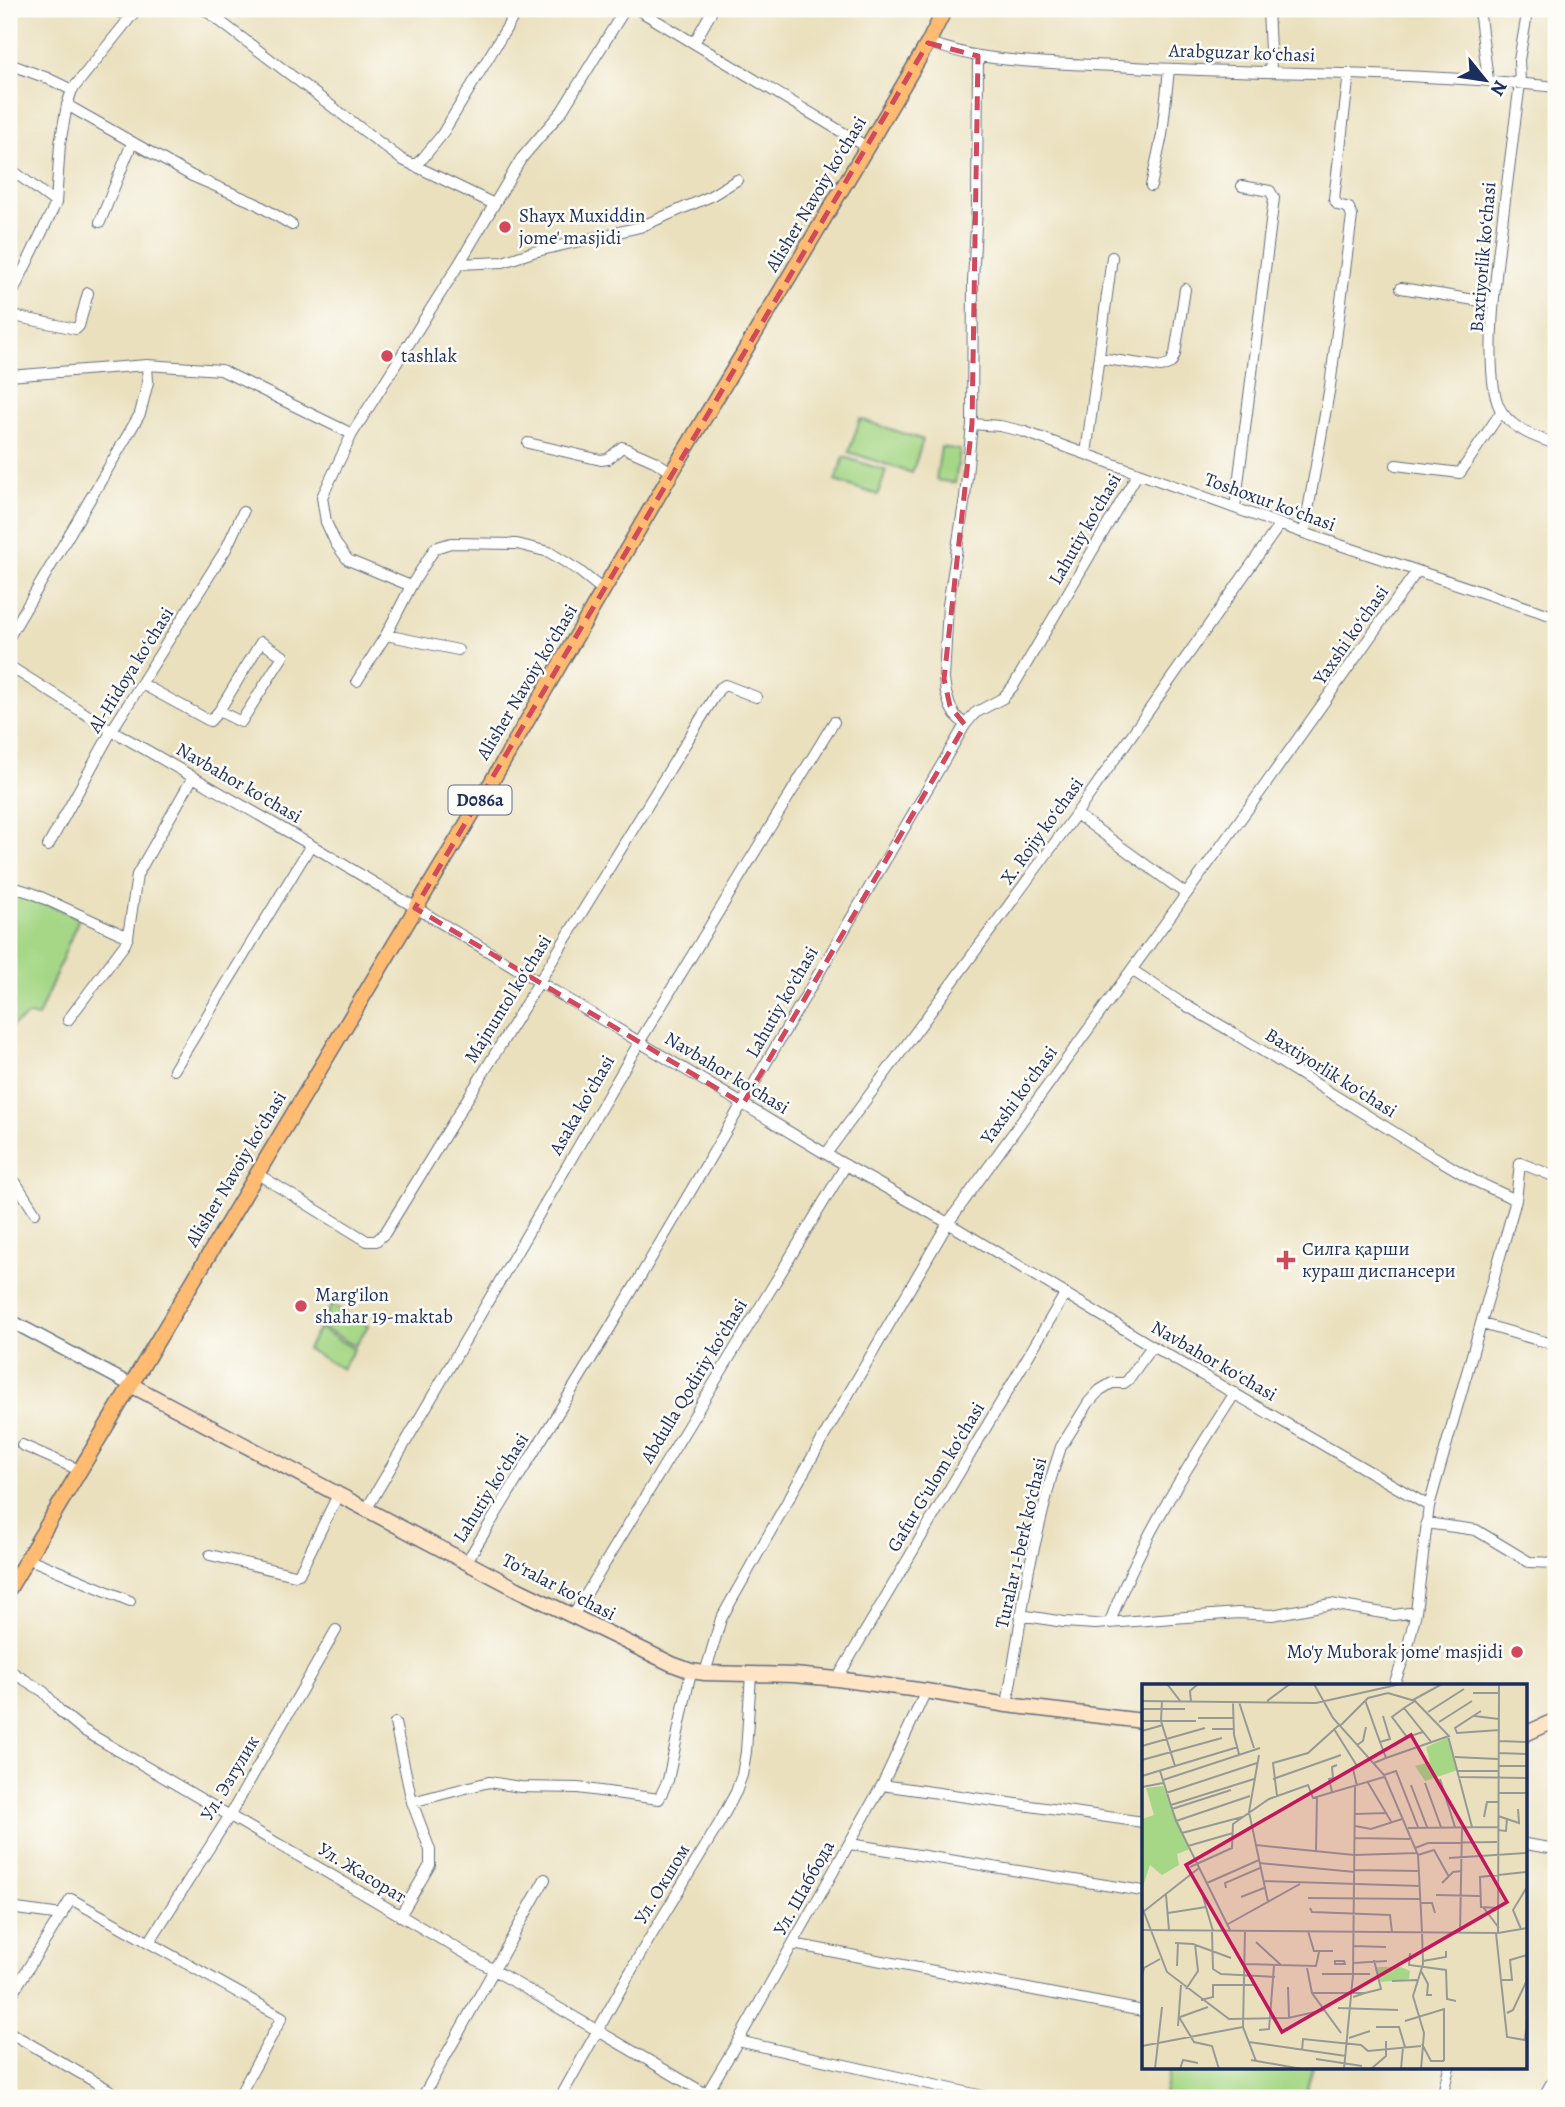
<svg xmlns="http://www.w3.org/2000/svg" width="1565" height="2107" viewBox="0 0 1565 2107" font-family="Alegreya,serif">
	<rect width="100%" height="100%" fill="#fdfcf7"/>
	<filter id="ink" filterUnits="userSpaceOnUse"><feTurbulence type="fractalNoise" baseFrequency=".0143" numOctaves="2"/><feDisplacementMap in="SourceGraphic" scale="14" xChannelSelector="R" yChannelSelector="G"/><feConvolveMatrix kernelMatrix="1 2 1 2 8 2 1 2 1" color-interpolation-filters="sRGB"/></filter>
	<filter id="wash" filterUnits="userSpaceOnUse"><feTurbulence type="fractalNoise" baseFrequency=".00686" numOctaves="4" result="noise"/><feDisplacementMap in="SourceGraphic" scale="28" xChannelSelector="R" yChannelSelector="G"/><feGaussianBlur stdDeviation="1.57" result="paint"/><feColorMatrix in="noise" values="0 0 0 0 0 0 0 0 0 0 0 0 0 0 0 0 0 1.4 0 .05"/><feComposite in="paint" operator="in"/></filter>
	<g filter="url(#wash)">
		<rect width="100%" height="100%" fill="#eae0bd"/>
		<path fill="#a6d786" stroke="#608372" stroke-width="2" d="M860,419L923,440L912,473L849,452Z
			M941,447L960,450L955,483L936,480Z
			M844,457L886,471L878,495L835,481Z
			M9,890L54,907L79,918L38,1017L29,1015L12,1026L9,1031Z
			M332,1305L368,1326L355,1346L320,1326Z
			M319,1328L354,1349L342,1369L307,1349Z
			M1170,2067H1313L1304,2098H1163Z"/>
	</g>
	<g filter="url(#ink)">
		<g fill="none" stroke-linecap="round" stroke-linejoin="round">
			<defs>
				<path id="minor" d="M109,9L132,16
					M204,9L401,159L494,204
					M637,9L867,147
					M1268,9L1271,72
					M1479,9L1488,80
					M1526,20L1519,60L1520,83C1515,122 1510,161 1505,200C1500,242 1479,380 1502,412C1514,430 1537,438 1556,444
					M694,43L713,9
					M928,43C945,47 962,54 979,56C1030,64 1082,64 1133,67C1274,75 1416,71 1556,87
					M9,64L47,78L72,90
					M67,105L192,176L255,203L292,225
					M414,166L423,158L441,136L518,9
					M9,168L56,203
					M1151,186L1162,135L1169,69
					M100,222L132,143
					M459,264L503,262L533,252L640,227L709,197L737,180
					M1401,288L1493,303
					M9,300L56,203L60,144L67,105L72,90L137,9
					M9,315L76,329L79,326L88,293
					M1099,358L1161,367L1171,363L1175,354L1185,289
					M9,376L147,365L221,370L352,434
					M972,424L1000,426L1022,431L1304,533L1556,617
					M528,443L601,460L608,459L622,447L654,461L672,472
					M1086,454L1112,257
					M1396,465L1460,473L1501,412
					M1235,508L1274,198L1270,191L1242,186
					M1304,533L1330,386L1352,216L1349,208L1338,205L1334,199L1349,73
					M411,586L348,560L336,544L326,522L322,497L352,434L459,264L521,159L562,111L625,9
					M386,635L458,650
					M9,637L140,414L148,382L147,365
					M9,666L108,728L311,845L826,1154L948,1223L1152,1346L1429,1506
					M357,681L386,635L411,586L435,548L451,543L517,544L549,552L578,570L604,591
					M142,684L210,721L219,711L261,642L283,656L241,722L219,711
					M965,725L955,715L950,706L946,693L944,679L948,605L965,497L972,424L973,281L977,207L978,56
					M1076,814L1186,894
					M48,846L112,730L226,549L243,512
					M9,886L32,893L128,937
					M1132,970L1180,1002L1227,1029L1418,1147L1475,1181L1516,1200
					M68,1020L125,944L128,937L137,875L193,777
					M174,1070L311,845
					M826,1154L1076,814L1280,524
					M256,1173L367,1241H376L385,1233L719,689L725,685L756,697
					M9,1177L16,1183L35,1213
					M1482,1324L1556,1345
					M22,1445L79,1470
					M366,1510L640,1041L834,722
					M1426,1523L1476,1530L1529,1562L1556,1563
					M210,1555L295,1575L299,1574L338,1495
					M27,1558L130,1601
					M467,1561L610,1328L965,725L975,713L1003,698L1014,685L1138,473
					M1020,1615L1064,1622L1095,1624L1238,1613L1272,1615L1331,1604L1394,1615L1416,1612
					M573,1616L846,1165
					M1110,1622C1140,1540 1188,1466 1235,1393
					M9,1670L44,1692L60,1711L83,1730L706,2094
					M705,1673L721,1619L827,1431L948,1223L1258,795L1417,571
					M837,1679L1065,1294
					M1394,1685L1408,1646L1416,1612L1429,1506L1516,1200L1520,1163L1556,1177
					M1007,1705L1029,1568L1051,1478L1061,1447L1089,1402L1100,1390L1112,1383H1124L1128,1380L1152,1346
					M395,1723L412,1802L430,1850V1865L400,1916
					M882,1785L1143,1822
					M412,1802L489,1782L520,1787L578,1788L659,1799L668,1780L691,1671
					M850,1844L1143,1891
					M1525,1844L1556,1849
					M9,1908L62,1915
					M150,1941L230,1815L336,1630
					M793,1944L1143,2011
					M9,1999L71,1899L282,2017L238,2098
					M9,2032L123,2098
					M738,2041L992,2098
					M422,2098L545,1879
					M560,2098L642,1951L720,1822L736,1792L742,1775L746,1752L751,1674
					M704,2098L738,2041L882,1785L926,1691
					M1442,2098L1449,2067
					M1543,2098L1550,2085L1556,2080"/>
				<path id="tertiary" d="M9,1320L131,1385"/>
				<path id="secondary" d="M131,1385L517,1589L672,1664L691,1671L705,1673L794,1675L837,1679L926,1691L1007,1705L1143,1721
					M1525,1734L1556,1720"/>
				<path id="primary" d="M9,1589L492,781L672,472L867,147L928,43L945,9"/>
			</defs>
			<use href="#minor" stroke="#636d7f" stroke-width="12"/>
			<use href="#tertiary" stroke="#636d7f" stroke-width="15"/>
			<use href="#secondary" stroke="#636d7f" stroke-width="17"/>
			<use href="#primary" stroke="#636d7f" stroke-width="17"/>
			<use href="#minor" stroke="#fff" stroke-width="10"/>
			<use href="#tertiary" stroke="#fff" stroke-width="12"/>
			<use href="#secondary" stroke="#ffe4c6" stroke-width="14"/>
			<use href="#primary" stroke="#ffbb71" stroke-width="14"/>
		</g>
	</g>
	<path fill="none" stroke="#d1495b" stroke-width="5" stroke-dasharray="14 9" stroke-linejoin="round" d="M928,43L978,56L972,424L944,679L950,706L965,725L743,1104L415,908Z"/>
	<g fill="#d1495b" stroke="#fdfcf7" stroke-width="2.5">
		<circle cx="505" cy="227" r="7"/>
		<circle cx="387" cy="356" r="7"/>
		<path d="M1282.5 1249.5h7v7h7v7h-7v7h-7v-7h-7v-7h7z"/>
		<circle cx="301" cy="1306" r="7"/>
		<circle cx="1517" cy="1652" r="7"/>
	</g>
	<g text-anchor="middle" dominant-baseline="central" stroke-width="5" stroke-linejoin="round" paint-order="stroke">
		<rect fill="#fdfcf7" stroke="#5f6c8c" stroke-width="2" x="448.5" y="785.5" width="63" height="29" rx="5"/>
		<g font-size="18" font-weight="bold" fill="#1b2f5e">
			<text x="480" y="800">D086a</text>
		</g>
		<g font-size="19" fill="#1b2f5e" stroke="#fdfcf7">
			<text transform="translate(1242 53) rotate(2)">Arabguzar koʻchasi</text>
			<text transform="translate(816 194) rotate(-59)">Alisher Navoiy koʻchasi</text>
			<text transform="translate(1483 257) rotate(-85)">Baxtiyorlik koʻchasi</text>
			<text transform="translate(1270 502) rotate(20)">Toshoxur koʻchasi</text>
			<text transform="translate(1085 529) rotate(-60)">Lahutiy koʻchasi</text>
			<text transform="translate(1351 635) rotate(-55)">Yaxshi koʻchasi</text>
			<text transform="translate(131 670) rotate(-58)">Al-Hidoya koʻchasi</text>
			<text transform="translate(527 682) rotate(-59)">Alisher Navoiy koʻchasi</text>
			<text transform="translate(239 783) rotate(30)">Navbahor koʻchasi</text>
			<text transform="translate(1042 831) rotate(-54)">X. Rojiy koʻchasi</text>
			<text transform="translate(508 999) rotate(-58)">Majnuntol koʻchasi</text>
			<text transform="translate(782 1002) rotate(-60)">Lahutiy koʻchasi</text>
			<text transform="translate(727 1073) rotate(31)">Navbahor koʻchasi</text>
			<text transform="translate(1331 1073) rotate(32)">Baxtiyorlik koʻchasi</text>
			<text transform="translate(1019 1095) rotate(-54)">Yaxshi koʻchasi</text>
			<text transform="translate(582 1105) rotate(-60)">Asaka koʻchasi</text>
			<text transform="translate(236 1169) rotate(-59)">Alisher Navoiy koʻchasi</text>
			<text transform="translate(1214 1361) rotate(30)">Navbahor koʻchasi</text>
			<text transform="translate(694 1381) rotate(-59)">Abdulla Qodiriy koʻchasi</text>
			<text transform="translate(936 1477) rotate(-59)">Gafur Gʻulom koʻchasi</text>
			<text transform="translate(491 1488) rotate(-58)">Lahutiy koʻchasi</text>
			<text transform="translate(1021 1543) rotate(-77)">Turalar 1-berk koʻchasi</text>
			<text transform="translate(559 1587) rotate(27)">Toʻralar koʻchasi</text>
			<text transform="translate(230 1778) rotate(-59)">Ул. Эзгулик</text>
			<text transform="translate(362 1873) rotate(31)">Ул. Жасорат</text>
			<text transform="translate(662 1884) rotate(-59)">Ул. Окшом</text>
			<text transform="translate(804 1888) rotate(-61)">Ул. Шаббода</text>
		</g>
		<g font-size="19" fill="#1b2f5e" stroke="#fdfcf7" text-anchor="start">
			<text x="519" y="216">Shayx Muxiddin<tspan x="519" dy="22">jome' masjidi</tspan></text>
			<text x="401" y="356">tashlak</text>
			<text x="1302" y="1249">Силга қарши<tspan x="1302" dy="22">кураш диспансери</tspan></text>
			<text x="315" y="1295">Marg'ilon<tspan x="315" dy="22">shahar 19-maktab</tspan></text>
			<text x="1503" y="1652" text-anchor="end">Mo'y Muborak jome' masjidi</text>
		</g>
	</g>
	<g transform="translate(1142 1684)">
		<rect width="385" height="385" fill="#eae0bd"/>
		<path d="M307,53L316,86L283,97L273,82L288,78L284,63ZM21,102L48,165L35,170L37,181L20,191L8,181L0,205V135L12,131L4,104ZM233,283H259L268,287L267,295L239,298Z" fill="#a6d786"/>
		<path fill="none" stroke="#979997" stroke-width="2" d="M25,0L39,18M172,0L191,34L242,91L276,171L280,248M331,9H357M223,16L238,58L248,55L241,32M271,16L300,0M0,17L174,19L259,0M20,17L19,37L33,82M125,17L148,0M273,17L262,24L290,59M49,18L48,7L56,0M91,18L92,51L97,70M97,18L112,64M262,24L250,33L265,53L281,48M0,25H43M339,27L313,44L315,49L357,46M286,28L322,5M332,32L357,35M56,34H92M0,37H54M297,38L330,17M198,42L226,14L246,9L273,17L307,52L244,74M70,45H92M192,45L215,82L211,85L215,102M0,47L21,41M306,52L330,143M357,57L385,58M215,61L221,57L224,43M0,62L63,44M357,69L385,70M117,71L107,128L126,218M313,73L356,75M0,76L80,54M232,79L244,74L238,58M356,82H385M18,87L34,137L88,246M315,87H357M242,91L254,87L276,143M0,92L96,63M316,93L385,94M131,95L199,71M298,95L313,143M21,96L118,64M225,97L250,139M283,99L299,143M269,101L285,143M0,103L21,99M190,108L187,95L191,94L190,83L195,81M24,109L115,79M356,109H385M135,112L131,79L166,69L197,41M29,121L112,95M30,125L89,106M213,130L245,129M356,132L377,139L376,125M342,133L345,118H356M34,137L108,112M213,142L229,145L260,135M266,144L356,143M356,146L364,147L365,134M40,149L100,133M213,154L268,155M114,161L212,171L275,169M46,162L91,149M273,164L286,159L355,158M174,167L175,112M276,171L292,166L307,193M307,174L385,169M117,179L213,188M48,183L90,164L91,140L127,115L166,101L171,114L242,93M213,186L277,187M121,197L278,202M65,199L117,176M300,199L311,188L320,187M84,204L83,199L118,184M24,211L27,246M294,211L338,212M61,213L71,247M99,213L122,204M166,214L279,215M279,219H290L293,229M0,223L25,288L87,335L146,334L182,326M341,223L357,244M168,224L170,228L248,231L250,248M357,224L339,223L338,193L385,188M1,228L57,184M26,229L64,223M86,240L158,200M379,245L371,226L385,203M0,246L356,249L385,244M103,246L101,343L114,377M166,247L172,267H191M70,248L71,285L79,290L133,293M318,249L320,143M354,249L365,353L383,356L385,335M356,249L357,0M114,258L140,282M33,259L51,260L89,274M211,262L244,263M268,269L267,281L304,286L305,315L314,317M193,277H202L203,280H193ZM281,277L304,273V267M211,279L245,277M102,280L174,282L177,268M35,282L36,259M165,284L170,309L199,349M279,287L286,300L285,311H290M180,290H228M0,292L2,284L18,275M359,296H370L368,276L385,271M250,297L275,296M146,303L147,334M44,305L56,287L53,260M170,309H223L211,313M223,309L239,305L232,276M59,316L71,313V301H113L118,312M196,324L256,326M365,329L371,326L385,296M37,333L52,358L70,362L77,385M38,333L66,323M263,337L302,325V377M36,342L39,301M234,343H257L263,363M117,346L127,345L132,282M207,354L228,347M107,358L204,372M280,360L289,377H302M0,362L101,343M160,367L161,355L219,361L226,367L279,362M174,375L220,382M109,376L160,385M13,385L20,323M38,385L41,376L56,379M202,385L211,291L213,102M229,385L244,372V357M259,385L261,363M279,385L282,349L271,312L281,280L280,248"/>
		<path fill="#c2185b" fill-opacity="0.15" stroke="#c2185b" stroke-width="3.5" d="M269,51L365,218L140,348L44,181Z"/>
		<rect width="385" height="385" fill="none" stroke="#1b2f5e" stroke-width="3.5"/>
	</g>
	<rect width="1565" height="2107" fill="none" stroke="#fdfcf7" stroke-width="35"/>
	<g transform="translate(1485 80) rotate(120)" stroke="#fdfcf7" stroke-width="5" paint-order="stroke">
	<path d="M0-5L12 26L0 18L-12 26Z" fill="#1b2f5e"/>
	<text y="-10" font-size="19" font-weight="bold" text-anchor="middle" fill="#1b2f5e">N</text>
	</g>
</svg>
